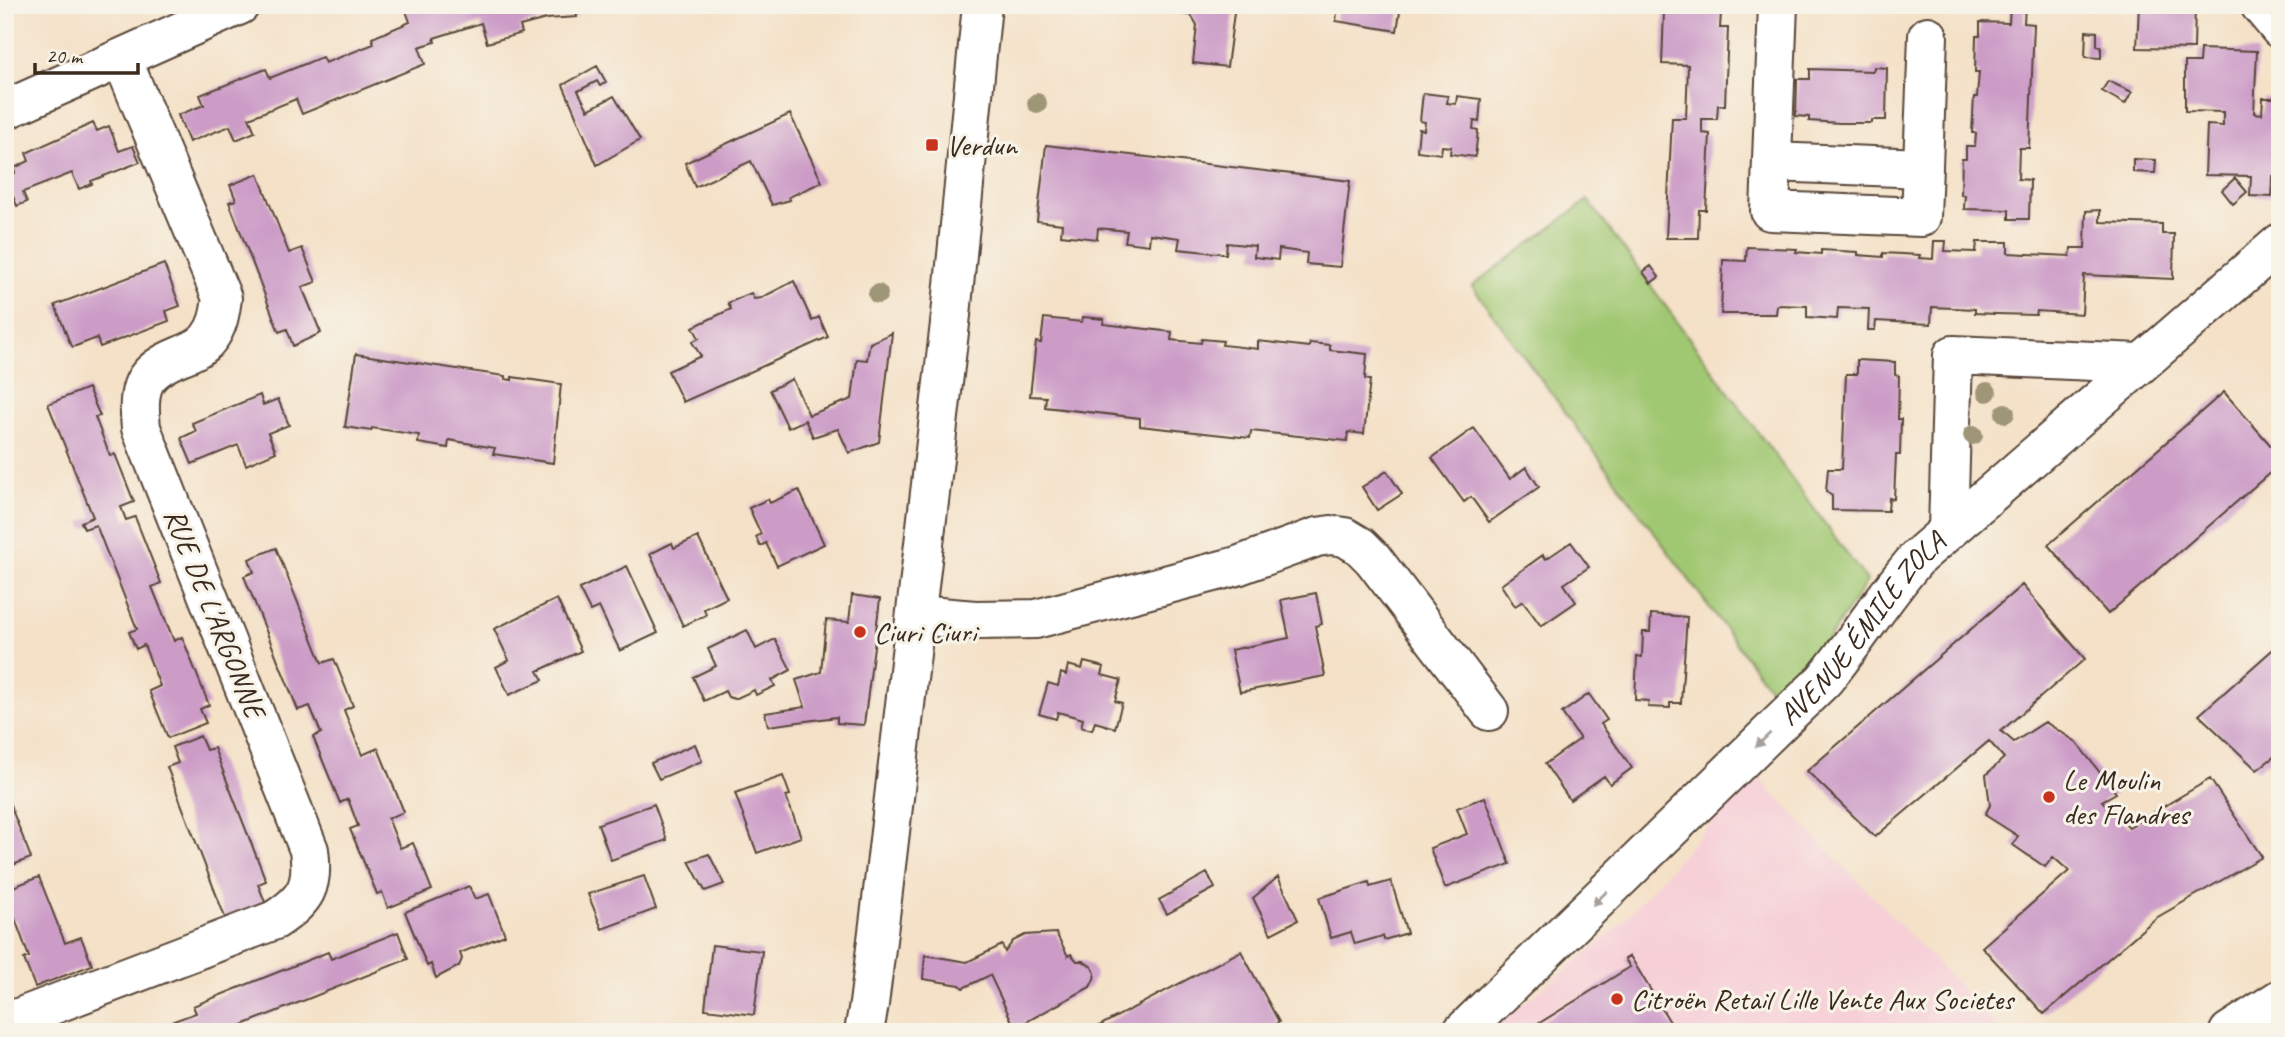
<svg xmlns="http://www.w3.org/2000/svg" width="2285" height="1037" viewBox="0 0 2285 1037" font-family="Caveat,sans-serif">
	<rect width="100%" height="100%" fill="#f7f3e8"/>
	<filter id="ink" filterUnits="userSpaceOnUse"><feTurbulence type="fractalNoise" baseFrequency=".0143" numOctaves="2"/><feDisplacementMap in="SourceGraphic" scale="14" xChannelSelector="R" yChannelSelector="G"/><feConvolveMatrix kernelMatrix="1 2 1 2 8 2 1 2 1" color-interpolation-filters="sRGB"/></filter>
	<filter id="wash" filterUnits="userSpaceOnUse"><feTurbulence type="fractalNoise" baseFrequency=".00686" numOctaves="4" result="noise"/><feDisplacementMap in="SourceGraphic" scale="28" xChannelSelector="R" yChannelSelector="G"/><feGaussianBlur stdDeviation="1.57" result="paint"/><feColorMatrix in="noise" values="0 0 0 0 0 0 0 0 0 0 0 0 0 0 0 0 0 1.4 0 .05"/><feComposite in="paint" operator="in"/></filter>
	<g filter="url(#wash)">
		<rect width="100%" height="100%" fill="#f4e1c7"/>
		<path fill="#f6cfd7" d="M1755,774L2003,1032H1488L1614,931Z"/>
		<path fill="#a0c771" stroke="#6e7848" stroke-width="2" d="M1588,200L1867,581L1783,707L1472,286Z"/>
		<g id="blocks">
			<path fill="#cc9cc7" d="M404,5L584,7L576,8L577,17L546,19L520,26L522,33L487,43L481,23L434,38L435,42L419,47L425,64L302,114L296,99L249,118L255,132L236,140L230,126L189,142L178,115L204,105L200,95L266,69L270,78L322,57L325,63L374,44L372,38L410,22Z
				M1157,5H1235L1227,67L1193,63L1197,25L1191,15L1156,11Z
				M1338,5H1401L1397,31L1336,21Z
				M2010,5H2025L2024,23L2034,24L2029,148H2019L2018,179L2030,180L2029,219H2009V210L1964,209L1965,195H1961L1962,159H1966V146H1975L1976,133H1972L1974,97H1977L1979,72H1975L1976,36H1980V22L2009,23Z
				M2139,5H2195L2194,49L2137,48Z
				M1664,11L1721,13L1720,28H1728L1725,105H1718L1717,119H1702V133L1710,134L1706,210H1699L1698,238H1666L1672,118H1686L1688,65L1662,64Z
				M2086,31L2097,32V46L2101,47V58L2085,57Z
				M2200,49L2257,51L2254,113L2262,114L2263,98H2280L2277,177H2273L2272,197L2250,196L2251,176L2205,175L2207,125L2223,126V112L2185,111V62H2199Z
				M597,66L606,82L600,86L597,81L578,91L588,110L614,96L640,140L597,165L563,85Z
				M1874,67L1887,68L1886,120H1872V123H1840L1809,121V117L1796,116L1797,79H1810V69L1873,71Z
				M2108,81L2132,92L2125,104L2102,91Z
				M1423,93L1448,96L1447,103L1456,104L1457,96L1481,99L1479,122L1474,121L1473,129L1478,130L1475,157L1450,154L1451,147L1442,146L1441,154L1417,151L1419,129L1424,130L1425,122L1420,121Z
				M790,114L822,182L789,197L790,200L772,205L751,161L695,187L685,163Z
				M93,123L97,131L109,126L119,151L133,146L140,162L91,181L92,184L79,189L72,173L23,192L27,202L17,206L5,177L15,173L14,168L29,161L26,153Z
				M1046,145L1350,181L1340,267L1306,264L1307,253L1279,249L1278,260L1254,257L1255,246L1227,243L1226,254L1178,249L1180,238L1150,234L1149,245L1125,242L1127,231L1098,228L1097,239L1061,235L1062,224L1037,221Z
				M2133,159L2156,160L2155,173L2133,172Z
				M258,174L289,253L302,248L316,282L302,287L321,333L293,346L287,329L279,332L229,202L236,200L230,185Z
				M2235,178L2247,192L2233,204L2222,190Z
				M2100,210V222L2162,224V234H2174L2173,279L2084,275L2082,314L2037,311L2036,315L1997,314L1975,313V309L1932,307L1931,324L1876,321L1875,330H1868L1869,309L1838,308L1837,319L1807,317V306L1777,305L1776,314H1721L1723,260L1746,261L1747,247L1797,249L1796,252L1809,253L1821,254V250L1858,252V255L1871,256L1883,257V253L1920,255L1919,258L1933,259L1934,241H1946L1945,251L1976,252L1977,242H2008V253L2070,256L2071,248H2085L2086,211Z
				M164,264L180,306L166,311L169,321L100,347L97,338L73,347L70,343L55,305Z
				M1651,266L1659,277L1651,283L1643,272Z
				M794,281L812,321L819,317L828,337L683,402L668,371L701,356L692,342L699,338L693,327L731,309L728,303L751,293L754,299L761,298Z
				M1083,317L1104,319L1103,324L1172,332L1171,340L1201,343L1202,339L1223,341L1222,345L1258,349V341L1309,347L1310,343L1330,345V350L1367,354L1365,379L1370,380L1364,434L1348,432L1347,441L1251,431L1250,438L1140,426V418L1045,407L1046,397L1030,396L1036,342L1041,343L1044,318L1082,322Z
				M892,333L879,442L849,453L838,429L813,437L805,420L788,428L770,390L792,379L809,415L852,399L857,359L867,360L870,343Z
				M356,354L505,376V379L512,380V377L561,384L553,463L493,454L495,448L449,440L448,448L418,443L419,435L372,428L371,431L345,427Z
				M1857,360L1895,362V375L1899,376L1898,419H1901L1900,455H1896L1894,499L1889,498L1888,511L1832,510V496L1826,491L1828,469H1842L1846,374H1857Z
				M88,388L100,416L95,417L110,456L115,454L134,502L121,507L126,520L135,517L161,583L152,587L174,641L182,637L209,705L200,709L206,723L168,738L149,691L160,686L144,645L136,649L129,632L137,629L96,525L84,529L81,522L93,517L48,404Z
				M2224,392L2280,456V464L2108,614L2048,545Z
				M260,395L263,405L278,399L289,425L268,433L276,452L246,465L238,445L192,464L181,438L196,431L192,423Z
				M1474,428L1510,479L1526,467L1539,487L1489,522L1471,497L1464,502L1432,458Z
				M1387,471L1402,494L1377,510L1362,487Z
				M799,490L824,544L777,566L766,543L760,546L756,537L761,534L749,508L768,499L770,503Z
				M698,537L727,598L704,609L706,615L683,626L650,554L672,543L674,548Z
				M1571,542L1589,567L1564,584L1576,602L1541,626L1523,601L1515,606L1501,585L1543,555L1546,559Z
				M276,548L322,663L334,659L353,706L344,710L362,755L378,748L404,812L388,818L400,848L413,843L432,890L388,908L382,892L377,894L350,829L358,826L348,799L340,803L313,737L321,733L310,706L298,710L244,576L254,572L249,559Z
				M627,566L658,633L620,651L599,607L590,611L579,589Z
				M2022,585L2085,659L2001,731L2014,742L2045,722L2075,741L2116,793L2102,801L2129,827L2210,779L2262,857L2156,918L2044,1014L1982,947L2069,871L2053,857L2045,867L2013,845L2018,836L1985,815L1990,805L1986,775L2004,758L1989,741L1875,837L1807,771Z
				M1316,593L1322,624L1315,626L1325,676L1240,692L1231,650L1289,638L1281,600Z
				M852,595L880,599L864,725L837,723V717L768,726L765,713L805,707L796,680L821,672L826,620L849,622Z
				M557,599L581,651L538,671L543,680L509,695L496,667L509,660L494,629Z
				M1651,614L1687,617L1681,703H1670V708L1648,707L1649,701L1635,700L1637,656L1642,657L1643,632H1650Z
				M747,630L756,649L775,639L791,670L772,680L775,686L756,695L754,690L735,699L728,697L725,691L704,701L693,677L716,666L708,649Z
				M2280,643V752L2257,770L2199,715Z
				M1084,662L1104,667L1102,675L1121,680L1115,701L1122,703L1115,728L1095,722L1092,730L1081,727L1083,719L1058,712L1056,719L1039,714L1048,683L1058,686L1061,673L1066,675L1068,665L1082,669Z
				M1589,694L1607,720L1601,724L1632,768L1610,784L1604,776L1570,800L1545,764L1580,739L1562,713Z
				M200,736L206,750L214,748L266,881L258,884L268,910L228,925L167,767L178,763L172,747Z
				M695,744L702,761L659,779L651,763Z
				M783,776L790,795L786,796L801,837L757,853L735,793Z
				M5,792L31,858L5,868Z
				M1485,797L1510,864L1445,888L1430,848L1467,834L1457,808Z
				M654,804L667,840L611,860L598,824Z
				M709,854L724,884L705,891L689,861Z
				M1207,873L1215,888L1167,914L1159,900Z
				M644,876L656,909L602,929L588,894Z
				M39,877L65,943L81,937L92,965L35,987L24,959L29,957L15,919L9,922L5,911V890Z
				M1278,877L1298,920L1271,934L1253,898Z
				M1391,881L1407,933L1384,940L1383,936L1355,944L1351,932L1331,938L1319,898L1369,882L1370,887Z
				M469,886L475,899L489,894L505,935L460,953L462,959L459,966L436,978L431,964L427,966L405,912Z
				M398,932L408,959L225,1032H171L168,1023L196,1013L193,1006L328,952L331,959Z
				M1056,933L1068,956L1071,954L1077,961H1083L1092,967L1095,973L1094,979L1090,987L1015,1028L990,975L963,988L960,985L923,979L925,955L967,962L1002,945L1005,952L1013,941L1025,935Z
				M712,945L762,951L754,1015L705,1009Z
				M1241,951L1279,1022L1261,1032H1099L1097,1027Z
				M1630,956L1676,1032H1525L1630,967L1625,959Z
				M918,1026L955,1030V1032H917Z"/>
		</g>
	</g>
	<g filter="url(#ink)">
		<use href="#blocks" fill-opacity="0" stroke="#574537" stroke-width="2"/>
		<g fill="none" stroke-linecap="round" stroke-linejoin="round">
			<defs>
				<g id="minor">
					<path d="M1778,5L1770,211L1921,217L1928,36"/>
					<path d="M2260,5L2280,29"/>
					<path d="M5,110L240,5"/>
					<path d="M1772,162L1923,168"/>
					<path d="M1948,530L1953,355L2140,363"/>
					<path d="M916,615L975,620L1036,619L1237,566L1317,537L1331,535L1345,537L1360,546L1373,559L1489,711"/>
					<path d="M5,1023L275,920C306,900 314,886 309,850L141,428C137,387 141,372 180,356C190,352 202,347 208,339C218,327 220,313 222,298L122,59"/>
					<path id="s1" d="M1462,1032L1824,680C1857,640 1884,596 1918,557L2280,243"/>
					<path d="M2229,1032L2280,999"/>
				</g>
				<path id="major" d="M864,1032L869,1004L881,908L951,315L982,5"/>
			</defs>
			<use href="#minor" stroke="#574537" stroke-width="42"/>
			<use href="#major" stroke="#574537" stroke-width="42"/>
			<use href="#minor" stroke="#fff" stroke-width="38"/>
			<use href="#major" stroke="#fff" stroke-width="38"/>
		</g>
		<g fill="#9f9678">
			<circle cx="1037" cy="103" r="10"/>
			<circle cx="878" cy="294" r="10"/>
			<circle cx="1987" cy="392" r="10"/>
			<circle cx="2005" cy="413" r="10"/>
			<circle cx="1973" cy="435" r="10"/>
		</g>
		<defs><path id="oneway-solid" d="M-6-.8H1V-3.2L6.5 0L1 3.2V.8H-6Z" transform="scale(1.75)"/></defs>
		<g fill="#a79f9a">
			<use href="#oneway-solid" transform="translate(1763 740) rotate(136)"/>
			<use href="#oneway-solid" transform="translate(1600 898) rotate(136)"/>
		</g>
	</g>
	<g fill="#c8321e" stroke="#f7f3e8" stroke-width="2.5">
		<rect x="925" y="138" width="14" height="14" rx="3.5"/>
		<circle cx="860" cy="632" r="7"/>
		<circle cx="2049" cy="797" r="7"/>
		<circle cx="1617" cy="999" r="7"/>
	</g>
	<g text-anchor="middle" dominant-baseline="central" stroke-width="6" stroke-linejoin="round" paint-order="stroke">
		<g font-size="30" fill="#3b2a1e" stroke="#f7f3e8" text-anchor="start">
			<text x="946" y="145">Verdun</text>
			<text x="874" y="632">Ciuri Ciuri</text>
			<text x="2063" y="780">Le Moulin<tspan x="2063" dy="34">des Flandres</tspan></text>
			<text x="1631" y="999">Citroën Retail Lille Vente Aux Societes</text>
		</g>
		<g font-size="30" fill="#3b2a1e" stroke="#f7f3e8">
			<text transform="translate(215 613) rotate(68)">RUE DE L'ARGONNE</text>
			<text stroke="none"><textPath href="#s1" startOffset="569">AVENUE ÉMILE ZOLA</textPath></text>
		</g>
	</g>
	<rect width="2285" height="1037" fill="none" stroke="#f7f3e8" stroke-width="28"/>
	<path d="M35 63v10h103v-10" fill="none" stroke="#3b2a1e" stroke-width="3.5"/>
	<text x="46" y="63" font-size="21" fill="#3b2a1e" stroke="#f7f3e8" stroke-width="5" paint-order="stroke">20 m</text>
</svg>
